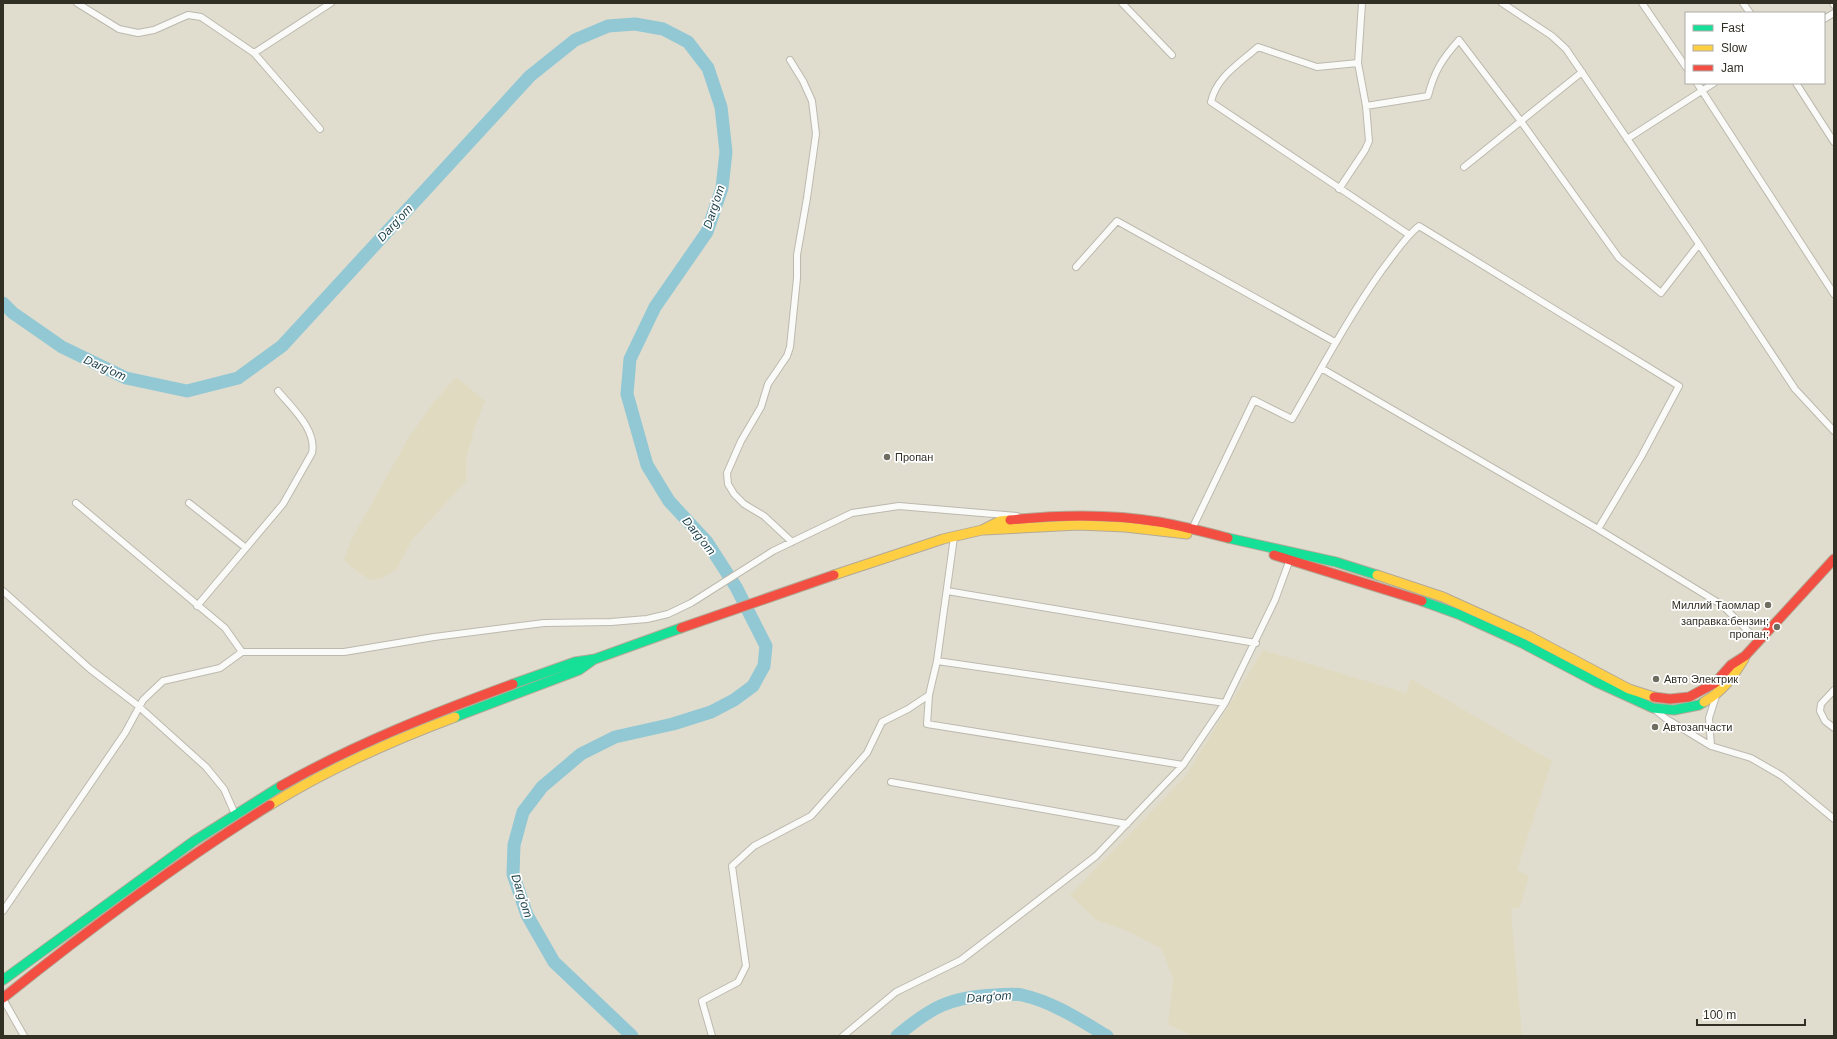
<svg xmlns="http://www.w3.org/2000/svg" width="1837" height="1039" viewBox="0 0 1837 1039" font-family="Arial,sans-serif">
	<rect width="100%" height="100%" fill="#e0ddcf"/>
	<path fill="#e0dac1" d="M456,377L485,401L475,426L466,460V481L412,540L397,569L383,578L374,580L368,579L354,569L344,560L351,540L409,437L434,402Z
		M1263,650L1406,693L1411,679L1552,761L1517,870L1529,876L1520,907L1511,909L1522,1036H1192L1168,1024L1173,980L1162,949L1128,931L1096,920L1070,895L1185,777Z"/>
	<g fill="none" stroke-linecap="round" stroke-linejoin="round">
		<path stroke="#92c7d4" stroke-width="13" d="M3,303L13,313L62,347L126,378L187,391L238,378L282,346L530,76L575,40L608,26L635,24L663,29L688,42L708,68L721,107L726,152L722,188L707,232L655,307L630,359L627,394L647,465L669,501L707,542L736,587L766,646L764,666L753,686L734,700L711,712L673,724L615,737L581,754L542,787L523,812L514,845L513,874L527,915L554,962L632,1036
			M897,1036C931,1007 950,997 995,995C1003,995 1014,993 1022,995C1053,1002 1080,1020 1107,1036"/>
		<defs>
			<path id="street" d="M77,3L119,29L138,33L154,30L188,15L201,17L254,53L320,129
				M1122,3L1172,55
				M1502,3L1552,36L1566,49L1699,244L1795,389L1834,431
				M1642,3L1686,67
				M1743,3L1750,13
				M1833,3L1834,5
				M1824,19L1834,13
				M254,53L331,3
				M790,60L803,81L812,101L816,134L807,198L797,255V278L790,347L787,356L768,384L761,407L741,441L727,473L728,484L734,494L744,504L764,516L792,542
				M1358,63L1317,67L1258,47C1240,63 1216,77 1211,102L1408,234
				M1697,83L1834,294
				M1796,83L1834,142
				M1366,106L1428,96C1434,72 1442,59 1459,40L1520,120L1619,258L1661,293L1699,244
				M1627,139L1714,83
				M1464,167L1582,72
				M1339,189L1365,150L1369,141L1366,106L1358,63L1362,3
				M1076,267L1117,221L1335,342
				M1321,368L1598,529L1722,605L1759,642
				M76,503L225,628L242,652
				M189,503L246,548
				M1192,529L1254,400L1292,419C1321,369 1348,318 1382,270C1394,255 1404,238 1419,226L1679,386L1641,457L1598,529
				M3,591L90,669L136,704L206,767L224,789L235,814
				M947,591L1256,643
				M197,606L283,504L312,453C317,430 292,408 278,391
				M937,661L1225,703
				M1834,690L1821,704L1820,711L1825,721L1834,728
				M929,695L927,724L1183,765
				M1654,709L1665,718L1711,746L1709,718L1716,696
				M1711,746L1751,758L1782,776L1834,819
				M891,782L1127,824
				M3,911L125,733L143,700L163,681L220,668L242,652H344L434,637L544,623L611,622L647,619L668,614L691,603L773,551L852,513L899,506L1017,516
				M3,999L24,1036
				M712,1036L702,1001L738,982L746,966L732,866L754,846L811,816L867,753L882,722L908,709L929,695L937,661L954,537
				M843,1036L896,992L961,960L1096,856L1183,765L1225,703L1275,600L1290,559"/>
			<path id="fast" d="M1228,538L1336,562L1377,575
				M1422,601L1458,614L1522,643L1596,682L1653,708L1674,710L1699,705L1704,702
				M513,684L575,662L595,659L681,628
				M455,717L579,670L593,660
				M3,980L194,841L281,786"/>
			<path id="slow" d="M984,530L1078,525L1125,527L1187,534
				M834,575L943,539L982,530L1000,521L1010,520
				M1377,575L1443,597L1529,636L1629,689L1654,697
				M1704,702C1722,692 1733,677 1744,659
				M270,805C328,769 391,741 455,717"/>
			<path id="jam" d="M1010,520C1057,515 1113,514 1159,522C1182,526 1205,532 1228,538
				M1274,555L1422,601
				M681,628L834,575
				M1654,697L1670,699L1689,697L1715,683L1731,665L1745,656L1834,559
				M281,786C355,744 434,713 513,684
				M3,998C89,929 177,863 270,805"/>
		</defs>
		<use href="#street" stroke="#bcb9ae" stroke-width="8"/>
		<use href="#fast" stroke="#b3a996" stroke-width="11"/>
		<use href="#slow" stroke="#b3a996" stroke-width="11"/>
		<use href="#jam" stroke="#b3a996" stroke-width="11"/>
		<use href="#street" stroke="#fafaf8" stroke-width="6"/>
		<use href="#fast" stroke="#16e098" stroke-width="9"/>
		<use href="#slow" stroke="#ffcf43" stroke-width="9"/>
		<use href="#jam" stroke="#f24e42" stroke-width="9"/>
	</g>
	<g fill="#6f6c60" stroke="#fff" stroke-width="1.5">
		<circle cx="887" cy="457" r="4"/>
		<circle cx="1768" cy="605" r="4"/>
		<circle cx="1777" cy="627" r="4"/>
		<circle cx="1656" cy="679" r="4"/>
		<circle cx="1655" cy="727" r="4"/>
	</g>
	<g text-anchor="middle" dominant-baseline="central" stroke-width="3.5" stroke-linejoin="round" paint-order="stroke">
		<g font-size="11" fill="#322f25" stroke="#fff" text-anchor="start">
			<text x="895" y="457">Пропан</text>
			<text x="1760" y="605" text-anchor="end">Миллий Таомлар</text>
			<text x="1769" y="621" text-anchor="end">заправка:бензин;<tspan x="1769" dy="13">пропан;</tspan></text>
			<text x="1664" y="679">Авто Электрик</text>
			<text x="1663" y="727">Автозапчасти</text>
		</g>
		<g font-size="12" font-style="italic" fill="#1a3f49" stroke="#fff">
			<text transform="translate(714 207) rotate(-72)">Darg'om</text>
			<text transform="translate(395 223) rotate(-47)">Darg'om</text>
			<text transform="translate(105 368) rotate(24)">Darg'om</text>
			<text transform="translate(699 536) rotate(51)">Darg'om</text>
			<text transform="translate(522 896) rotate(72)">Darg'om</text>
			<text transform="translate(989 997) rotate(-4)">Darg'om</text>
		</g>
	</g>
	<rect width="1837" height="1039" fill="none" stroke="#322f25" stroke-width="8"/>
	<rect x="1685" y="12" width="140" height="72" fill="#ffffff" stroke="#adaca8"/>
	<rect x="1693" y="25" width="20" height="6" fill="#16e098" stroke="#adaca8"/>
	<text x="1721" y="32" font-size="12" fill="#322f25">Fast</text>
	<rect x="1693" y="45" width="20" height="6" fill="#ffcf43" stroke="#adaca8"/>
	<text x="1721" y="52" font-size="12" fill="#322f25">Slow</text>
	<rect x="1693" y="65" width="20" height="6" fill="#f24e42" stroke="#adaca8"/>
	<text x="1721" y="72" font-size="12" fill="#322f25">Jam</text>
	<path d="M1697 1019v6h108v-6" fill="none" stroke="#322f25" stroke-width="2"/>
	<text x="1703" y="1019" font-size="12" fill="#322f25" stroke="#ffffff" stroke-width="3" paint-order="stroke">100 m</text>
</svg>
